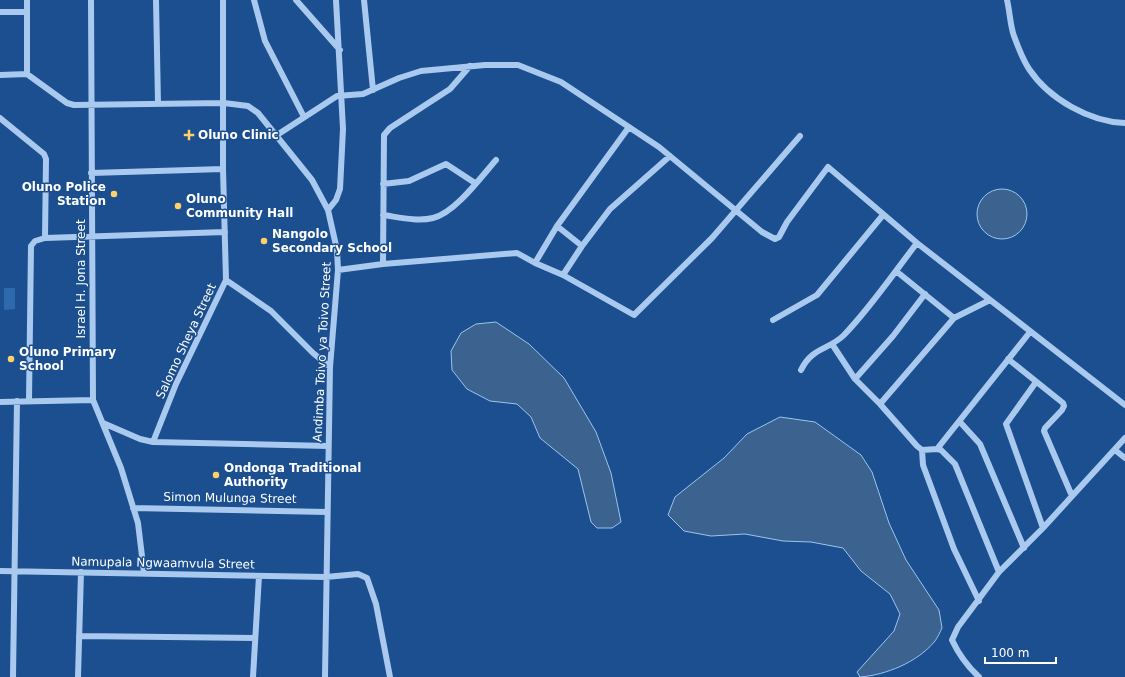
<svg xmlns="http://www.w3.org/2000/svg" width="1125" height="677" viewBox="0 0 1125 677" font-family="'DejaVu Sans',sans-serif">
	<rect width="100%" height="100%" fill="#1b4f8f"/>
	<path fill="#2e69ad" d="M4,288H15V309L4,310Z"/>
	<path fill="#3c6290" stroke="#9cc4f0" d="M977 214a25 25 0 1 1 50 0a25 25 0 1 1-50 0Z
		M496,322L529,344L564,378L596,432L611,473L621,522L612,528H597L591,522L578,469L540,438L531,417L517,404L490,401L467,389L452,370L451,351L461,333L476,324Z
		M780,417L815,422L861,455L872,472L889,523L906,560L939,610L942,628C940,632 938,637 935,641C918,662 886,675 860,677L857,672L894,631L900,614L890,594L861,571L843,548L811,542L783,541L745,534L711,536L684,531L668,515L675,497L724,458L747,434Z"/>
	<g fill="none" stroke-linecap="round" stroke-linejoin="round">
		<path stroke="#a9c9ee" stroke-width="6" d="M91,0L93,400L121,468L138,523L144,573
			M156,0L158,103
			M254,0L265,41L304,117
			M296,0L340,50
			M364,0L373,90
			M1007,0C1010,12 1010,25 1014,36C1018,47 1023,60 1029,69C1049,99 1090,122 1125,123
			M0,12H27
			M27,74V0
			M0,75L27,74L67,103L74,105L224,103L248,106L258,113L312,180L328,210L337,250L338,270L330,367L325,677
			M0,118L44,154L46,159L45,238L225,232
			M277,135L337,96L363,94L399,78L421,71L485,65H518L561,82L659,147L762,232L775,239L779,237L787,222L828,167L917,243L1125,405
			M91,173L223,169
			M383,184L409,181L446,164L475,183
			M328,210L336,200L340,189L343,129L336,0
			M383,215C398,217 417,222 433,218C455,213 481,177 496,160
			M557,226L582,246
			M535,263L557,226L629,127
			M383,264L384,135L390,128L450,89L470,66
			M338,270L383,264L517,253L535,263L563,275L634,315L712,238L800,136
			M896,271L954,318
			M563,275L582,246L610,209L670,156
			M226,280L271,311L313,353L330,367
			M773,320L817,295L883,215
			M832,344L855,379L880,404L917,446L922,450L937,449L941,450L955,464L999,572
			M1008,359L1063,403L1064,406L1062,410L1045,428L1044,431L1072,496
			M801,370C812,347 829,350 844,335C871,307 893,274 917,243
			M855,379L893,336L925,294
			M1036,382L1006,424L1043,528
			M29,401L31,246L35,241L45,238
			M0,402L93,400
			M880,404L954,318L990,300
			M960,422L980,444L1024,548
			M103,423L140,439L153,442L328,446
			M153,442L176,384L226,280L223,169V0
			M937,449L1030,332
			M922,450L923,465L954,549L979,601
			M1115,450L1125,458
			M133,508L327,512
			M0,571L326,577L358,574L367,578L376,604L390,677
			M79,636L255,638
			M13,677L17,401
			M78,677L81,572
			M253,677L259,576
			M979,677C967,666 959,655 952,640L958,627L999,572L1043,528L1125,438"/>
	</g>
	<g fill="#ffd166" stroke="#1b4f8f" stroke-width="1.5">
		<path d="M187 129h4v4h4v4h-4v4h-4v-4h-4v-4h4z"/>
		<circle cx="114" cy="194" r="4"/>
		<circle cx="178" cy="206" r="4"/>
		<circle cx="264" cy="241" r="4"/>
		<circle cx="11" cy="359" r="4"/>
		<circle cx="216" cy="475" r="4"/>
	</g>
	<g text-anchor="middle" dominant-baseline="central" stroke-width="3" stroke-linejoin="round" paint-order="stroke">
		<g font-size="12" font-weight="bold" fill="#fff" stroke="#1b4f8f" text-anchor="start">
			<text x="198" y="135">Oluno Clinic</text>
			<text x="106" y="187" text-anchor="end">Oluno Police<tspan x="106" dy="14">Station</tspan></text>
			<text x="186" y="199">Oluno<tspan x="186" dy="14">Community Hall</tspan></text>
			<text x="272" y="234">Nangolo<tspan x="272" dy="14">Secondary School</tspan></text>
			<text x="19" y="352">Oluno Primary<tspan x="19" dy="14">School</tspan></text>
			<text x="224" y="468">Ondonga Traditional<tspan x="224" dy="14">Authority</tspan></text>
		</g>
		<g font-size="12" fill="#fff" stroke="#1b4f8f">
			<text transform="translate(81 279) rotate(-90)">Israel H. Jona Street</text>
			<text transform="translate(186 341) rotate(-65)">Salomo Sheya Street</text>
			<text transform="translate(322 352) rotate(-87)">Andimba Toivo ya Toivo Street</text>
			<text transform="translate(230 498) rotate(1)">Simon Mulunga Street</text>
			<text transform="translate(163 563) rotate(1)">Namupala Ngwaamvula Street</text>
		</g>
	</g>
	<path d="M985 657v6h71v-6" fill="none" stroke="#ffffff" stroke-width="2"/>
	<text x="991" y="657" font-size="12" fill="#ffffff" stroke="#1b4f8f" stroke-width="3" paint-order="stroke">100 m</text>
</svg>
